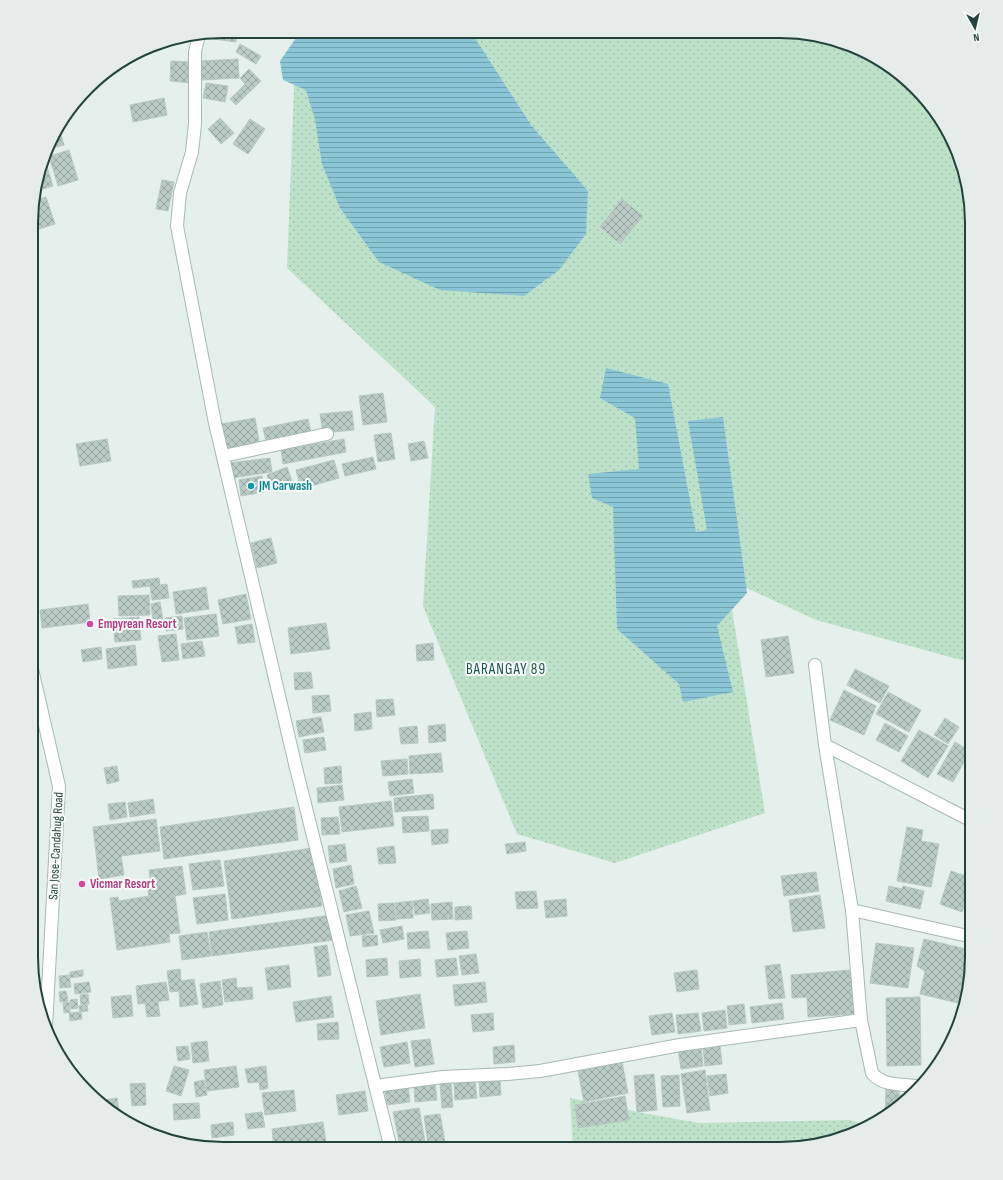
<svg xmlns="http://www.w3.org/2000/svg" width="1003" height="1180" viewBox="0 0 1003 1180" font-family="'Sofia Sans Condensed',sans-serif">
	<defs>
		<pattern id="grass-dots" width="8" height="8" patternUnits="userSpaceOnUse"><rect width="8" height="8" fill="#bde1c9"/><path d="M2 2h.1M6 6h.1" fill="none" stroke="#a2c2ae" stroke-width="1.8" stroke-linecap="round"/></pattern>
		<pattern id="water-rules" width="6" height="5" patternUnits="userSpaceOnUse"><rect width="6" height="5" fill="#8bc6d6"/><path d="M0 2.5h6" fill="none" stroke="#71a2af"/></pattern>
		<pattern id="building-cross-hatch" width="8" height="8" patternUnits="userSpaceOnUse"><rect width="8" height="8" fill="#bacac4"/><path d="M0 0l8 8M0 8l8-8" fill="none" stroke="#97a6a0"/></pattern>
	</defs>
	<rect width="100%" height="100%" fill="#e5efeb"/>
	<path fill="url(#grass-dots)" d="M301,31L805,33L886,63L946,127L965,173L972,223V663L816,620L727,579L765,813L615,863L517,834L423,606L435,407L287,268L296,38Z
		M570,1098L637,1112L699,1123L851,1120L867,1126L792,1149H573Z"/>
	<path fill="url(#water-rules)" d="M305,31L471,32L531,125L588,191L586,234L559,270L524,296L440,290L379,262L340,208L322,164L315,120L306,90L283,80L280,61L296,38Z
		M606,368L668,384L696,532L707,530L688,421L723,417L747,593L717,626L733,692L683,702L679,684L617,629L613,507L592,498L588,474L639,469L635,418L600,398Z"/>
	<path fill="url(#building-cross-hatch)" stroke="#b7c9c3" d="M223,31H237L236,42L213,39L214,33Z
		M240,44L261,56L256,64L236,52Z
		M238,59L239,78L201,80V61Z
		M171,61L192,62L191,83L170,81Z
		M249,69L261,81L236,105L230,99L245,84L240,78Z
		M206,83L228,86L225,102L203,98Z
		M164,98L167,115L133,122L130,105Z
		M220,118L234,133L221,144L208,129Z
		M250,119L265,129L248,154L233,144Z
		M58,125L64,145L49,149L57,127Z
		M69,150L78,180L58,186L49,156Z
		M45,160L53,186L35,191Z
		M162,180L174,182L168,211L156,209Z
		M46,197L55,224L33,231V201Z
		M622,199L643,216L620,244L600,227Z
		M383,393L387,422L363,425L359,396Z
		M352,411L354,430L323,433L320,414Z
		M255,418L260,447L226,453L221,424Z
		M308,419L312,437L267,446L263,428Z
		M391,433L395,459L378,462L374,435Z
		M107,439L111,461L80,466L76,444Z
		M344,439L346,452L283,464L281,450Z
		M424,441L428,458L411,461L408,444Z
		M373,457L376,469L345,476L342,464Z
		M270,458L272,472L231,478L229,463Z
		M334,460L339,478L301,489L296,470Z
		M287,467L292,481L272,488L267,475Z
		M262,476L264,492L241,496L239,480Z
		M271,538L277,563L257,568L251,543Z
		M159,578L160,585L167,584L169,598L152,600L150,586L133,588L132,581Z
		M206,587L209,609L176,614L173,592Z
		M246,594L251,619L223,624L218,600Z
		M149,595L150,615L119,616L118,596Z
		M160,602L163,620L153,621L151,604Z
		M88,604L90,622L42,628L40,610Z
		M216,614L219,636L187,640L184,618Z
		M182,616L183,629L166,631L165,618Z
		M139,617L141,640L115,642L113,619Z
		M326,623L330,649L291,654L288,628Z
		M252,624L255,642L238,644L235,627Z
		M176,634L179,660L162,662L158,636Z
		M788,636L794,673L766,677L761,640Z
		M202,641L205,656L183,659L181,644Z
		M433,643L434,660L417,661L416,645Z
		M135,645L137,665L108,669L106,649Z
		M101,647L102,659L83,662L81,650Z
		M855,669L889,686L880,703L847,685Z
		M311,672L313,688L295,690L294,673Z
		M844,690L876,706L864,735L830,720Z
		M888,692L921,710L909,732L876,714Z
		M329,695L331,711L313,713L312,696Z
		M393,699L395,715L377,717L376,700Z
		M371,712L372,729L355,731L354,714Z
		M321,717L324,732L299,737L296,721Z
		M945,718L959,727L948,744L934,735Z
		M885,723L908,736L899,752L876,740Z
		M445,724L446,741L429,743L428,726Z
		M417,726L418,743L401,744L399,728Z
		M919,730L948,746L928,778L901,761Z
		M324,737L326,750L305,753L303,740Z
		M955,742L970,751L953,782L937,774Z
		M441,753L443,772L410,774L409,756Z
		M407,759L408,774L383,776L381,761Z
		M117,766L119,781L107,784L104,768Z
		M341,766L342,783L325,784L324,768Z
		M412,779L414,793L390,796L388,782Z
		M342,785L344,800L318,803L317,788Z
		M433,794L434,809L395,812L394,798Z
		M153,799L155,813L130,817L128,803Z
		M391,801L394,826L342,832L339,807Z
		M125,802L127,817L110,820L108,804Z
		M294,807L298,840L164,859L160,827Z
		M428,816L429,831L403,833L402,817Z
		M338,817L340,834L322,835L321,818Z
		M156,819L160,851L121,856L124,875L99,879L93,827Z
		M33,827L37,860L31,861V828Z
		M907,827L923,830L921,841L939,844L931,887L897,881Z
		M448,829V843L432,845L431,830Z
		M525,842L526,851L507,854L505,844Z
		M345,844L347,861L330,863L328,846Z
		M394,846L396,863L379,864L377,848Z
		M313,848L322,906L232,919L224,861Z
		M220,860L224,886L193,890L189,864Z
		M351,865L354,884L336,888L333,869Z
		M182,866L186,894L175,896L180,933L169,934L170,942L117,950L110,898L118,897L119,901L149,896L147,886L151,885L149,870Z
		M951,871L972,878V885L962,912L940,904Z
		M816,872L819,891L784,896L781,876Z
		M356,886L362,908L344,912L339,891Z
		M889,886L902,889L903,886L924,891L920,909L886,901Z
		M536,891L538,908L517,909L515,892Z
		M225,894L228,920L197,924L193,898Z
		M820,895L825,928L793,932L789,900Z
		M428,899L430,913L415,915L413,901Z
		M566,899L567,916L546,918L544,901Z
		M412,901L413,918L397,919L395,903Z
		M452,902L453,919L432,920L431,904Z
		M394,903L396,920L379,921L378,904Z
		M471,906L472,919L455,920V907Z
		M369,911L374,933L350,936L346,915Z
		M331,915L334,940L212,956L209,932Z
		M402,926L404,939L383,943L380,930Z
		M428,931L430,948L408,949L407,933Z
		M467,931L469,948L448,950L446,933Z
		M207,932L211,956L182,960L179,936Z
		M377,935L378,945L363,947L362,936Z
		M924,939L970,950L958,1003L920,994L925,971L917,966Z
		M876,943L914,948L908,988L870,983Z
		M327,945L331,975L318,977L314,947Z
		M476,954L479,973L462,975L459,956Z
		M387,958L388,975L367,977L366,960Z
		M456,958L458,975L437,977L435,960Z
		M420,959L421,976L400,978L399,961Z
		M780,964L785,998L769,999L765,966Z
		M289,965L291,987L268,990L265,968Z
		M180,969L181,981L194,979L198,1004L180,1007L179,991L170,992L167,971Z
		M83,970V976L70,978V972Z
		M697,970L699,989L677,992L674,973Z
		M851,970L855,1014L808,1017L807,997L792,998L791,975Z
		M69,975L71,987L60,988L59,976Z
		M236,978L237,988L252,987L253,999L225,1002L222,980Z
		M220,981L223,1005L203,1008L200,984Z
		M89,982L91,992L75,994L74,984Z
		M166,982L169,1000L138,1004L136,986Z
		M485,982L487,1002L455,1006L453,985Z
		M968,987L965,1004H964L963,988Z
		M66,991L68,1001L60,1002L59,992Z
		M88,994L89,1004L81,1005L80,995Z
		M420,994L425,1028L381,1035L376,1001Z
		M131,995L133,1016L113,1018L111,997Z
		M331,996L334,1017L296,1022L293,1002Z
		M920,997L921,1065L887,1066L886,998Z
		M77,999L78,1008L71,1009L70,1000Z
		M69,1002L70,1012L64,1013L63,1003Z
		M158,1002L160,1016L147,1017L145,1003Z
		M782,1003L784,1019L752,1023L750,1007Z
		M744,1004L746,1023L729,1025L727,1006Z
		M87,1005L88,1011L80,1012L79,1006Z
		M725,1010L727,1028L704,1031L702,1013Z
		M81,1012L82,1019L70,1021L69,1013Z
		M493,1013L494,1030L473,1032L471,1015Z
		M672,1013L675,1032L652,1035L649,1016Z
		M698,1013L701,1031L678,1034L676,1015Z
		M338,1022L339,1039L318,1040L317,1024Z
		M430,1039L434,1064L415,1067L411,1041Z
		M207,1041L209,1061L193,1063L191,1043Z
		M407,1042L410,1063L384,1067L380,1047Z
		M514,1045L515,1062L494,1064L493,1047Z
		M188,1046L190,1059L178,1061L176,1047Z
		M701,1046L703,1066L681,1069L678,1049Z
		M720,1046L722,1064L705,1066L703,1048Z
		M622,1062L628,1093L584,1102L578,1071Z
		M174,1066L189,1070L181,1096L166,1091Z
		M236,1066L239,1087L207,1091L204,1070Z
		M266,1066L268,1088L260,1090L259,1082L248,1083L245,1069Z
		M705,1070L710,1110L687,1113L681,1074Z
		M654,1074L657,1110L637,1112L634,1076Z
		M726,1074L728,1093L710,1096L707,1076Z
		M679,1075L680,1106L663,1107L661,1076Z
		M500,1078L501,1095L480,1097L479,1080Z
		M204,1080L207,1095L196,1097L194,1082Z
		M475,1081L477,1098L455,1100L454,1083Z
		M145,1083L146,1105L132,1106L130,1084Z
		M435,1083L437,1100L415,1102L414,1085Z
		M451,1083L453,1107L442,1108L440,1084Z
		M408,1087L410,1102L387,1105L385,1090Z
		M886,1088H899V1095H905L885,1115Z
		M294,1090L296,1111L265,1115L262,1093Z
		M365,1091L368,1111L339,1115L336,1095Z
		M625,1096L629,1120L578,1128L575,1105Z
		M117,1098L119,1111L112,1112L104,1103V1100Z
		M199,1103L200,1118L174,1120L173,1104Z
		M419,1108L425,1141L400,1146L393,1112Z
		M122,1112L123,1120L117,1117L113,1113Z
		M262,1112L265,1127L248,1129L245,1114Z
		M440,1114L445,1142L428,1144L424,1116Z
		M233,1122L234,1135L212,1138L211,1125Z
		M323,1122L327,1149H274L272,1129Z
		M205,1143V1148L191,1145Z
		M257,1144V1149H224V1147Z"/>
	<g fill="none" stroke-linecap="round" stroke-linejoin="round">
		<defs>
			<path id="street" d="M199,35L195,52V124L192,152L180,193L177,226L215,423L296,768L391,1149
				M223,456L327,434
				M815,665L825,745L852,910
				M825,745L972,821
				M375,1086L443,1077L507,1074L540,1071L680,1045L861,1020
				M915,1086C899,1084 883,1086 872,1073L861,1020L852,910L972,937"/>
			<path id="secondary" d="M32,669L59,786L46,1026"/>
		</defs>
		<use href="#street" stroke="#a7b8b3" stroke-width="14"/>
		<use href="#secondary" stroke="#a3bbb4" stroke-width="14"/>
		<use href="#street" stroke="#fff" stroke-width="12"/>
		<use href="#secondary" stroke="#fff" stroke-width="12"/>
	</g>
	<circle fill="#0f9aa8" stroke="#f6fbf9" stroke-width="1.5" cx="251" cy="486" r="4"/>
	<g fill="#d1479c" stroke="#f6fbf9" stroke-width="1.5">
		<circle cx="90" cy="624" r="4"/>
		<circle cx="82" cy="884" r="4"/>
	</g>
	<g text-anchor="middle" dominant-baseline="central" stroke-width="4" stroke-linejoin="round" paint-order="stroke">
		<g font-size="13" font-weight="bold" fill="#0d838f" stroke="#f6fbf9" text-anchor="start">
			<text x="259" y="486">JM Carwash</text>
		</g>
		<g font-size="13" font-weight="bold" fill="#b23c85" stroke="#f6fbf9" text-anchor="start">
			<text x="98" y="624">Empyrean Resort</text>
			<text x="90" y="884">Vicmar Resort</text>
		</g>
		<g font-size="13" fill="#23433c" stroke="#f6fbf9">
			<text transform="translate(56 846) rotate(-87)">San Jose-Candahug Road</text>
		</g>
		<g font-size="15" letter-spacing="1" fill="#1d564c" stroke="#f6fbf9">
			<text x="506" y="669">BARANGAY 89</text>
		</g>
	</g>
	<path d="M0 0H1003V1180H0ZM223 38H780A185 185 0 0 1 965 223V957A185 185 0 0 1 780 1142H223A185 185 0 0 1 38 957V223A185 185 0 0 1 223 38Z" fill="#e5ecea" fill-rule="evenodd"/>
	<path fill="none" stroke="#23433c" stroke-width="2" d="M223 38H780A185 185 0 0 1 965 223V957A185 185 0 0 1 780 1142H223A185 185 0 0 1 38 957V223A185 185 0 0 1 223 38Z"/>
	<g transform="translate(975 28) rotate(172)" stroke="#f6fbf9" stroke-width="3" paint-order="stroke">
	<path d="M0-3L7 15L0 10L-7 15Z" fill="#23433c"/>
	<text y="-6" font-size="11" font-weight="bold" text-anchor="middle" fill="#23433c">N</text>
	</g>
</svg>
